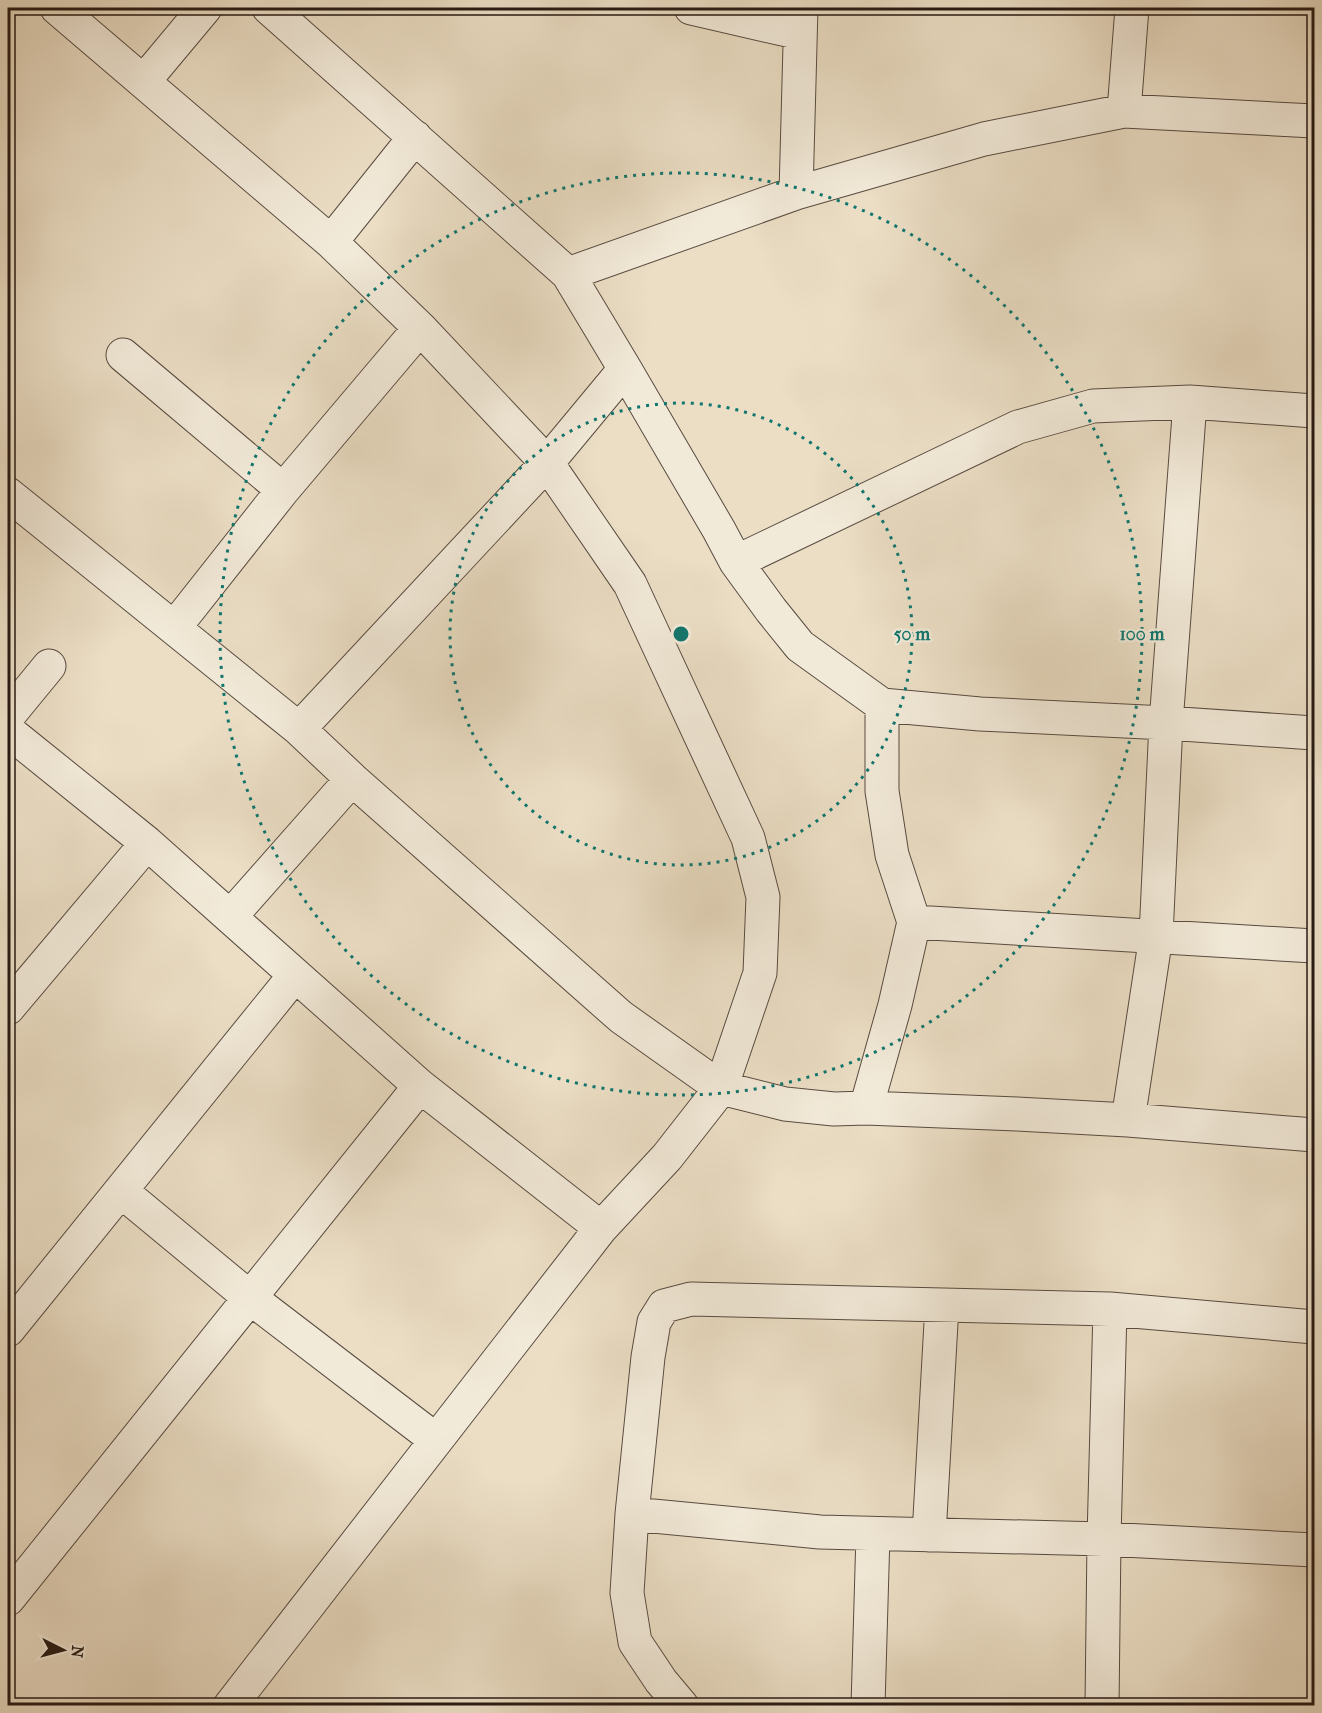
<svg xmlns="http://www.w3.org/2000/svg" width="1322" height="1713" viewBox="0 0 1322 1713" font-family="'IM FELL French Canon',serif">
	<rect width="100%" height="100%" fill="#ebdec5"/>
	<filter id="stains"><feTurbulence type="fractalNoise" baseFrequency=".00333" numOctaves="4"/><feColorMatrix values="0 0 0 0 .2 0 0 0 0 .09 0 0 0 0 .02 0 0 0 .5 -.17"/></filter>
	<radialGradient id="worn" r=".72"><stop offset=".6" stop-color="#630" stop-opacity="0"/><stop offset="1" stop-color="#630" stop-opacity=".3"/></radialGradient>
	<g fill="none" stroke-linecap="round" stroke-linejoin="round">
		<defs>
			<path id="minor" d="M57,8L331,242L420,328L547,463L630,584L748,838L763,897L760,973L721,1088L667,1157L601,1228L230,1706
				M269,8L568,274L625,369L719,530L736,562L1018,427L1093,406L1190,402L1314,411
				M691,8L800,33
				M144,81L205,8
				M1124,111L1132,8
				M796,193L801,8
				M331,242L415,137
				M568,274L796,193L984,139L1124,111L1314,121
				M123,355L283,490L174,628
				M283,490L420,328
				M8,494L299,729L352,779L621,1017L721,1088L785,1104L834,1109L866,1108L1017,1114L1128,1120L1314,1135
				M736,562L771,610L800,646L882,705L980,714L1166,723L1314,733
				M8,716L49,666
				M299,729L547,463L625,369
				M8,731L147,843L420,1086L601,1228
				M230,917L352,779
				M914,922L1314,946
				M8,1008L147,843
				M866,1108L895,1005L914,922L892,855L882,791V705
				M1128,1120L1156,936L1166,723L1190,402
				M121,1191L249,1297L436,1440
				M8,1330L295,975
				M632,1514L820,1532L1104,1539L1314,1550
				M929,1535L942,1305
				M8,1599L420,1086
				M682,1706L661,1681L635,1642L627,1593L632,1514L648,1357L654,1322L664,1306L691,1299L1110,1309L1314,1327
				M868,1706L873,1534
				M1102,1706L1104,1539L1110,1309"/>
		</defs>
		<use href="#minor" stroke="#584b40" stroke-width="35"/>
		<use href="#minor" stroke="#f2ead9" stroke-width="33"/>
	</g>
	<g fill="none" stroke="#0f766e" stroke-width="3" stroke-dasharray="3 6">
		<circle cx="681" cy="634" r="231"/>
		<circle cx="681" cy="634" r="461"/>
	</g>
	<circle cx="681" cy="634" r="9" fill="#0f766e" stroke="#f2ead9" stroke-width="3"/>
	<g font-size="18" text-anchor="middle" font-weight="bold" fill="#0f766e" stroke="#f2ead9" stroke-width="4.5" stroke-linejoin="round" paint-order="stroke">
		<text x="912" y="640">50 m</text>
		<text x="1142" y="640">100 m</text>
	</g>
	<rect width="1322" height="1713" fill="none" stroke="#ebdec5" stroke-width="30"/>
	<rect x="9" y="9" width="1304" height="1695" fill="none" stroke="#271a14" stroke-width="3"/>
	<rect x="15" y="15" width="1292" height="1683" fill="none" stroke="#271a14" stroke-width="1.5"/>
	<g transform="translate(63 1650) rotate(96)" stroke="#f2ead9" stroke-width="4.5" paint-order="stroke">
	<path d="M0-4.5L10 22L0 15L-10 22Z" fill="#271a14"/>
	<text y="-9" font-size="16" font-weight="bold" text-anchor="middle" fill="#271a14">N</text>
	</g>
	<rect width="100%" height="100%" filter="url(#stains)"/>
	<rect width="100%" height="100%" fill="url(#worn)"/>
</svg>
